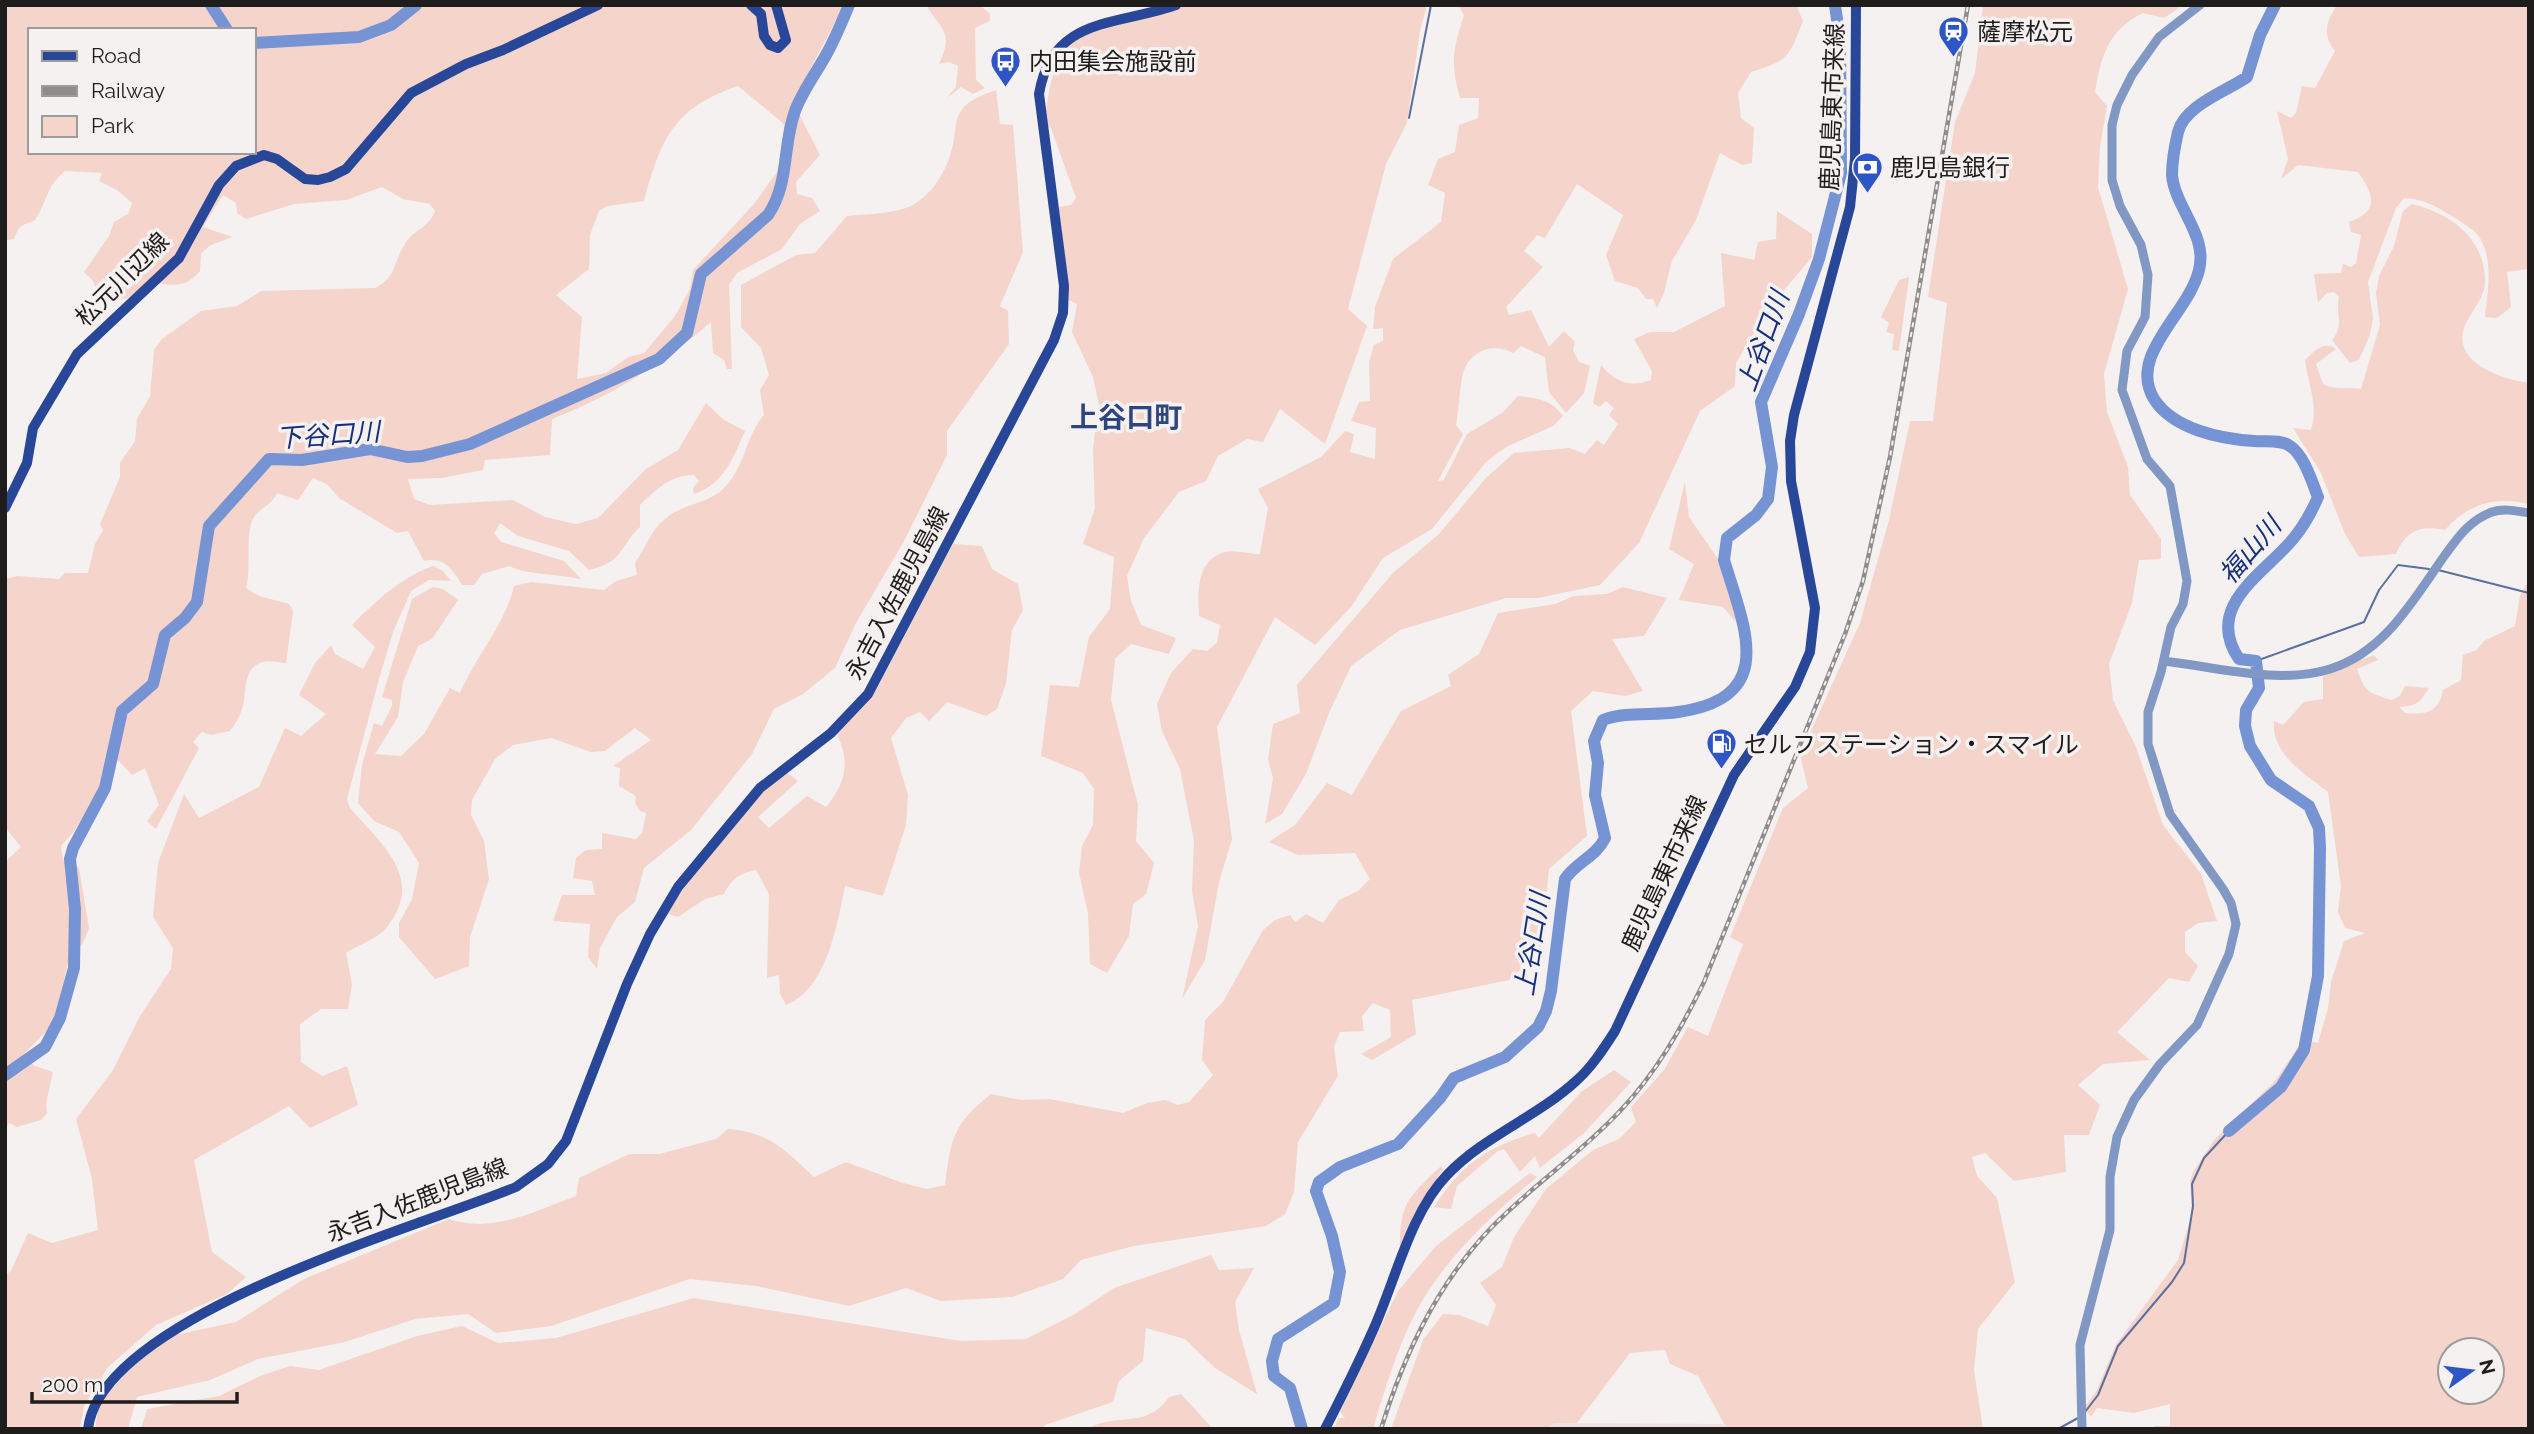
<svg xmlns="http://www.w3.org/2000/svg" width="2534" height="1434" viewBox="0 0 2534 1434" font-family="Raleway,'Noto Sans JP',sans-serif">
	<rect width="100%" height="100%" fill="#f4f1f0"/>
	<path fill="#eee2df" d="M1555,1423L1723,1424L1727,1429H1544Z"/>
	<path fill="#f5d4cb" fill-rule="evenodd" d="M5,5H851L835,22L796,96L800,116L820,155L796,182L797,194L812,198L820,211L800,224L782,249L737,273L729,285L732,369H727L724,360L713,353L711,322C663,364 611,396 552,419L550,455L485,460L483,470L442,478L408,479L414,499L430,505L513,500L545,517L576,524L598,518L646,469L678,450L706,403L724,420L745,431C733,458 724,484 694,494L693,488L699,481L694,475C670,475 657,489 640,505V527C618,548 624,562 589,570L569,551L518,536L500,523L494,533L501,542L564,561L581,579C559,574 527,575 509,566L482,574L474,585H462C453,569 443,556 424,561L408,531L397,533L339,498L327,484L313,478L298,500L277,493C272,505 261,507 254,517C244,533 252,567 246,588L259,596L289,604L293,611L286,663C279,663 269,660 263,662C242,668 247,691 243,706C240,716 236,723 230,731L211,735L202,732L193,742L199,748L156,829L147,821L159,805L145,768L132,775L118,760L73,833L61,846L63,860L79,868L89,928L83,943L69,959L64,980L70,1007L22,1056L35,1066L53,1072L46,1103L47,1113L41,1120L17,1127L9,1123L5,1128V862L21,847L5,827V579L17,576L59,579L65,573H88L95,544L103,530L100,524L120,477V463L135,441L137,419L150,396L154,350L162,339L201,311L237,306L261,291L375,288C397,277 393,262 405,244C413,230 429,228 435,211L430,204L403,199L382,187L346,200L294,204L246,219L237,213L236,203L223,195L203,227L232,237L209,246L201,254L200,271C188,285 177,287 159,283C138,294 122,307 98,294L93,281L84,272L109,236L114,222L128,214L132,203L117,190L99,181L102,173L65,171C45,187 48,202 34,221C22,224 18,227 14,239L5,240ZM30,30H254V152H30ZM738,86L784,124L782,165L754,204L693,270L690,289L675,316L644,353L628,357L606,373L577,379L582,317L556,295L589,269L590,235L599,211L607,206L644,201C661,139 673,108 738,86Z
		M926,5H980L990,14V21L975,28L976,80L985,88L973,94L961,87L947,98L956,87L958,66L949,62L939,64C954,32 942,31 926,5Z
		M1185,5H1427L1420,31L1407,123L1386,164L1348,309L1367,326L1325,444L1280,409L1263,442L1247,439L1218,456L1206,481L1179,492L1144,538L1127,576L1131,601L1141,625L1176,638L1169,654L1131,644L1115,659L1111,700L1138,805L1136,841L1154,863L1146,894L1133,904L1129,936L1107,973L1090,964L1088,913L1079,873L1082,846L1093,825L1094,789L1083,773L1041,756L1050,685L1079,687L1089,637L1110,609L1114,557L1083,544L1095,508L1093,448L1099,405L1093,377L1072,332L1077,304L1069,300L1059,207L1071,205L1076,198L1051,128L1045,124C1052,46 1068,34 1143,17C1157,13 1173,12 1185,5Z
		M1458,5H1796L1803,21C1789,57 1789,60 1751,72L1738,93L1741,118L1754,128L1752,163L1742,165L1720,153L1696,220L1672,261L1664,293L1657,308L1653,299H1646L1638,288L1615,281L1606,255L1623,215L1577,184L1545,238L1537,235L1524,251L1543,267L1506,307L1509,315L1531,310L1549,347L1564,331L1575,342L1573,350L1579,362L1590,366L1584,393L1566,413L1549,392L1545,357L1521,346L1513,353C1496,343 1472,349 1464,370C1460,380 1459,412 1456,425L1463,434L1438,481L1444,480L1467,434L1502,413L1518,396C1537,398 1551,399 1563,416L1553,426L1506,447L1486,462L1432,529L1383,558L1351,607L1315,645L1275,617L1217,727L1232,839L1219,882L1205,960L1182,999L1198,926L1192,891L1194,841L1180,769L1162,731L1157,704L1171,673L1193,649L1207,651L1217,643L1220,625L1199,616C1198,594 1196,562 1222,553C1233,549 1249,554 1260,554L1268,508L1258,489L1321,457L1345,431L1354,434L1350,452L1375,459L1376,428L1351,421L1359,402L1370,401L1369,362L1374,345L1383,341V328L1373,329L1375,307L1393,259L1441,222L1445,193L1428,185L1438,159L1455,152L1459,125L1478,118L1479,98H1460C1450,62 1453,50 1464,15Z
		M1983,5H2178L2179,8L2164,18L2143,13C2108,30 2101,56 2095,92L2107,106L2100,147L2098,187L2128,289L2104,374L2107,412L2128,467L2130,495L2161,539V559L2139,560L2132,603L2109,664L2113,700L2136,747L2163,825L2201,874L2217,921L2198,923L2185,932V952L2198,966L2189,982L2169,978L2117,1032L2150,1060L2103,1064L2078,1085L2100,1105L2089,1135H2064L2066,1172L2014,1181L1985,1153L1972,1157L1977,1176L1997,1198L2015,1282L1978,1329L1974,1370L1983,1429H1727L1698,1376L1670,1364L1665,1350L1630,1353L1577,1423H1555L1544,1429H1391L1423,1340L1443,1314L1459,1315L1488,1326L1496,1305L1480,1283L1502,1267L1514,1237L1546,1189L1593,1150L1619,1139L1636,1122L1631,1107L1664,1070L1688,1027L1708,1036L1743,944L1730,937L1783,808L1808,788L1800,755L1860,623L1889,520L1910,421H1933L1947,303L1928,297L1955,122L1975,73Z
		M2337,5H2529V269L2507,272L2511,307L2497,318L2485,317C2488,291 2495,251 2474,231C2467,225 2458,220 2450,215C2434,205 2423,199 2404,198L2396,208L2368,282L2373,318L2370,335L2359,360L2350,363L2332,340C2345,325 2335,314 2339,297L2334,292L2327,293L2318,302L2314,274L2341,273L2343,264L2351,267L2356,263L2361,235L2351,232L2349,222C2380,211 2374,195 2358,172L2298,165L2281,179L2288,159L2277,111L2291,118L2296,113L2302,86L2315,88L2335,51C2322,34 2326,22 2337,5Z
		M996,90L1000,124L1013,125L1023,252L1000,306L1008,311L1009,344L947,431V455L904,541L856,623L835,668L803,694L774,709L752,754L691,830L644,868L635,902L617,917L600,948L597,969L588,957L590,924L553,921L562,895H595L592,881L573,878L576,858L586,850L602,849V833L636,839L642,833L646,813L640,811L635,803L636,796L619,786L620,768L613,766L651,740L635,728L605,751L591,752L551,738L513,745L495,759L472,800L471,815L484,841L489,879L470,937L469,966L435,979L399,937V923L412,899L419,863L399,832L374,821L358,803L362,765L374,723L382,726L392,706V700L382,697L412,599L433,587L443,589L458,600L432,639L418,646L403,682L398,717L375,754L401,756L424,734L450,688L460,693C476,656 505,625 514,586L531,582L604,590L616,581L637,575L635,563C645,549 651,530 665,519C682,503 709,505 726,486C745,466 746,435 764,415L760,390L769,375L761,348L741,327V285L796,255L815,253L847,216C866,214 888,214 906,208C932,198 948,169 953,144C956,131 954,119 963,108C970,99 986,94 996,90Z
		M2412,204C2452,214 2486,239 2485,284C2484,297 2472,311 2466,323C2448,362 2501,379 2529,383V504C2495,496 2469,503 2445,530C2420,525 2406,531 2396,554L2359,557L2345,534L2321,473L2293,428L2311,430C2319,406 2308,384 2305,360C2314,352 2323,340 2336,349L2316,364L2323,384C2333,390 2349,387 2361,389L2380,325L2376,293L2379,276L2394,246L2403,211Z
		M1777,211L1812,234V257L1769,308L1736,363L1735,386L1700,411L1639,543L1600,585L1538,598H1506L1400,630L1351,666L1329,713L1306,774L1282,814L1265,824L1273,778L1268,759L1273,724L1300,713L1297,685L1393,573L1439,534L1486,478L1514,453L1569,448L1585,454L1597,440L1604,445L1618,424L1609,415L1614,408L1606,401L1599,407L1593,403L1601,365C1615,382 1630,388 1651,380L1652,371L1634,339L1650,332H1674L1725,306L1721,253L1754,260L1758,242L1776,239Z
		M1909,277L1899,351L1892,350L1894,334L1886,332L1889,323L1881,317L1899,280Z
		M1685,482L1689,517L1718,559L1729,584L1736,622L1723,607L1679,600L1694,564L1669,549Z
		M953,544L982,546L992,569L1018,584L1023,610L1012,630L1006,683L997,709L986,716L947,702L929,721L920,712L906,718L891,738L908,795L906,825L883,896L845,886C837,925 827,989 786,1005L780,994L779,975L767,978L769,894L756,870C740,873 731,879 724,894L705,899L678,917L665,913L748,806L785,771L798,781L758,817L769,828L807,796L826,807C846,783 851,761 836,733L877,688Z
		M433,566L442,570L451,581L429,580L411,591L393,632L379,679L347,799L350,808C381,844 426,878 387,927C379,938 358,945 346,953L352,984L348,1009H321L300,1024L301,1062L322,1076L347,1066L358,1105L310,1128L289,1106L194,1160L212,1252L246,1277L227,1294L156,1325L107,1368L84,1406L80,1429H5V1275L11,1271L28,1233L52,1243L98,1230L92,1179L76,1119L113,1070L140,1016L171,969L173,948L153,917L158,863L184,794L199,818L259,787L285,728L301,736L326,714L299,695L315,663L331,645L335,654L363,669L375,647L352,625C375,602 401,577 433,566Z
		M2526,585H2529V1429H2154V1426H2170V1404L2134,1413L2097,1408L2091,1417L2084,1408L2097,1390L2115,1346L2178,1260L2192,1213L2190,1181L2193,1172L2214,1140L2275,1081L2303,1040L2318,1043L2328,1008L2331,982L2344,941L2365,933L2345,928L2338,912L2341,886L2328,792C2305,774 2271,754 2274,721L2283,725L2304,702L2323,699V675L2374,655L2378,660L2357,669C2365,693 2369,693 2392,700L2400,696L2405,686L2429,688C2420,703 2416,706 2399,707L2405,713C2427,715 2439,712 2443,690L2461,680L2463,655L2477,650L2484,641L2515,626L2520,596ZM2450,1350H2492V1392H2450Z
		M1623,587L1667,598L1644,636L1612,639L1643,691L1625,696L1593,691L1571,711L1587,836L1549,869L1541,951L1509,980L1412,1000L1416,1034L1372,1060L1361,1054L1391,1037L1390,1010L1373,1003L1362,1016L1364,1031L1340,1032L1334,1047L1338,1076L1298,1142L1294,1192L1285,1214L1266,1226L1134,1246L1081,1260L1063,1279L1012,1297L941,1301L906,1288L849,1306L756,1286L690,1279L551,1326L496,1333L468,1314L415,1319L345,1342L258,1359L210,1380L137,1397L128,1429H95L99,1403L141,1357L170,1336L236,1322L304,1279L449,1219C492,1234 535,1211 576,1196L579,1178L629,1154H659L716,1139L728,1129C769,1132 785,1150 814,1177L846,1162L903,1183L927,1189L945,1185C951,1138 953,1124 991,1094L1021,1100L1049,1099L1123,1113L1147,1103L1165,1100L1178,1105L1189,1102L1213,1075L1202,1060L1205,1020L1223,1002L1263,930L1275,920L1290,915L1295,922L1306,914L1323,923L1339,900L1358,891L1370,879L1355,853L1298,855L1269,842L1295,825L1327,783L1352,795L1401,711L1451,686L1448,675L1479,654L1498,613L1555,604L1574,596L1607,594Z
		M1614,1070L1631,1082L1584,1133L1540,1168L1535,1156L1520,1172L1504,1149L1498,1151L1457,1186L1451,1209L1434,1207C1462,1164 1486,1147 1535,1133L1539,1138L1581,1092Z
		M1441,1166L1443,1169L1418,1208L1400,1251C1400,1202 1407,1199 1441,1166Z
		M1530,1173L1537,1177C1495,1212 1453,1251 1424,1298C1401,1335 1385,1388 1373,1429H1334L1338,1418H1345L1340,1412L1398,1291L1436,1246Z
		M1211,1255L1219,1270L1254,1268L1235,1302L1239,1330L1257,1394L1215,1368L1185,1339L1146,1328L1143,1361L1119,1381L1113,1402L1045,1425L1042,1429H141L147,1409L219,1396L260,1376L290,1366L319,1370L417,1336L462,1326L498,1343L556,1338L694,1298L961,1341L1026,1339L1075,1314L1114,1288Z
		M1181,1394L1213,1429H1088C1116,1411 1146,1431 1169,1397Z"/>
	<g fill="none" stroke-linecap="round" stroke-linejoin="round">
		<path stroke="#5c709c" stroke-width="2" d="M1409,118L1431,5
			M2438,570L2529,593
			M2256,661L2364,622L2379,590L2398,565L2429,569
			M2085,1412L2098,1395L2118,1346L2172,1282L2184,1263L2193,1206L2192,1184L2204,1158L2229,1131
			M2058,1429L2078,1418"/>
		<path stroke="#7693d3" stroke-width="12" d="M211,5L227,30
			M254,43L359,37L391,25L416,5
			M5,1075L45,1047L60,1018L74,968L75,909L70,859L73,848L105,788L122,711L153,684L165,635L185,618L197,602L209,526L269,459L302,460L370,449L407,457L422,456L470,444L659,359L687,333L701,274L768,215C790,182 782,147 795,111C802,92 816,73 826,55C835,39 842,22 849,5
			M2229,1131L2281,1087L2304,1050L2318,976L2320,848L2319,828L2309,806L2271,780L2250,746L2245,726L2246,710L2259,688L2256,661L2239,659C2203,606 2265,573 2293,539C2303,527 2312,511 2318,497C2312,482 2304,455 2290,446C2281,439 2265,442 2254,441C2220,439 2173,429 2154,399C2127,355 2189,313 2199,270C2208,235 2175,208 2172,175C2172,162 2175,145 2178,132C2185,105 2227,91 2247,77L2260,35L2275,5
			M1302,1429L1290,1388L1274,1376L1272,1361L1278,1339L1334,1303L1340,1272L1332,1236L1316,1191L1319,1182L1340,1167L1398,1144L1440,1098L1454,1078L1505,1057L1538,1027L1546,1011L1551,991L1565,879C1576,862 1596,857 1605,838L1595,795L1598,763L1594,741L1603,720C1627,711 1653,716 1678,712C1778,698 1745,629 1724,560L1727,538L1756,515L1768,499L1772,467L1761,402L1799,314L1819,259L1841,173L1840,41L1835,5"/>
		<path stroke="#8197c4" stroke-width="9" d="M2164,661C2216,667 2279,685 2330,669C2385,652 2413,600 2445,555C2458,537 2470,520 2492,512C2503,508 2517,511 2529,513
			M2082,1429L2080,1345L2110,1230V1177L2117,1137L2134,1100L2160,1064L2197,1025L2229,954L2236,924L2231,903L2223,889L2170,814L2148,744V712L2161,672L2171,627L2183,604L2187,581L2170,486L2147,459L2122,390L2127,351L2145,317L2148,275L2141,245L2120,206L2112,180V125L2117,105L2132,75L2159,37L2200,5"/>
		<path stroke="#294798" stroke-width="10" d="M751,5L761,14L764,36L770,45L778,48L786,40L776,5
			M5,508L27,463L33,428L77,354L179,258L219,185L236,166L264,155L277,159L305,179L318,180L330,177L346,169L411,93L466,64L503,50L598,5
			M88,1429C101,1315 423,1226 516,1187L548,1164L566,1141L627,984L650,934L678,887L760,788L831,733L868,694L1054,340L1063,313L1064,286L1039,94C1052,16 1117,26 1176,5
			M1325,1429C1342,1396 1359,1362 1374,1328C1395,1281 1411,1212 1447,1175C1484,1136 1537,1117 1576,1081C1592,1067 1604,1048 1615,1031L1734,775L1795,687L1810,652L1815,608L1791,481L1790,441L1794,415L1850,207L1855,159L1856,5"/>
		<defs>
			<path id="rail" d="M1381,1429C1404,1355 1436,1286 1490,1229C1530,1187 1580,1154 1620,1111C1656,1073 1681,1029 1704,982L1845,634L1863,581L1890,457L1968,5"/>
		</defs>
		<use href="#rail" stroke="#8f8c8b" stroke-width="4.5"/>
		<use href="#rail" stroke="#f4f1f0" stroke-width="2" stroke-dasharray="5" stroke-linecap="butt"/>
	</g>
	<defs>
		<symbol id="station-pin" viewBox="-11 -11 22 30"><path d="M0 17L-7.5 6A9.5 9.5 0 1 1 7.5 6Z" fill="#2e55c5" stroke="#f4f1f0"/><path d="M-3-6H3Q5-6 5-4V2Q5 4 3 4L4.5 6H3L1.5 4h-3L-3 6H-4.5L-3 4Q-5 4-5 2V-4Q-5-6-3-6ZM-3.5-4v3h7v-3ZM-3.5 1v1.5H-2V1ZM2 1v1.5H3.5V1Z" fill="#fff"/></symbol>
		<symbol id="bus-pin" viewBox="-11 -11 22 30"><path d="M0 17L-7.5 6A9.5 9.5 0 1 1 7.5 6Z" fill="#2e55c5" stroke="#f4f1f0"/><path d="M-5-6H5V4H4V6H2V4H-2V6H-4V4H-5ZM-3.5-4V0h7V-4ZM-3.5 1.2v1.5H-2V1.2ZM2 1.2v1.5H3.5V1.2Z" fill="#fff"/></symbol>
		<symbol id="bank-pin" viewBox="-11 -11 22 30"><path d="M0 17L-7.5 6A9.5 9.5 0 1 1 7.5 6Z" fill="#2e55c5" stroke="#f4f1f0"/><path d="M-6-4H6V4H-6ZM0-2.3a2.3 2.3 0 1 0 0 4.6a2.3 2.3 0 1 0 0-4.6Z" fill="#fff"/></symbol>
		<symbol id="fuel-pin" viewBox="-11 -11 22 30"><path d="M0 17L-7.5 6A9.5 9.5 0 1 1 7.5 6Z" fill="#2e55c5" stroke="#f4f1f0"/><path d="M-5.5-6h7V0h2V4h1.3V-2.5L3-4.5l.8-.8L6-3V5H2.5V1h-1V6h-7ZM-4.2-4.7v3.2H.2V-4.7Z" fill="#fff"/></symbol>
	</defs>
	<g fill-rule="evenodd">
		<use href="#station-pin" x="1936" y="14" width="35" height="47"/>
		<use href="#bus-pin" x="988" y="44" width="35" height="47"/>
		<use href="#bank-pin" x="1850" y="150" width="35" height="47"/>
		<use href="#fuel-pin" x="1704" y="726" width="35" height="47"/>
	</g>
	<g text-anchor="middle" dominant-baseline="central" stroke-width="7" stroke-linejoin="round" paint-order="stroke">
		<g font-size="24" fill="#1e1d1c" stroke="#f4f1f0" text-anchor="start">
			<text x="1977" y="31">薩摩松元</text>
			<text x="1029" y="61">内田集会施設前</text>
			<text x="1890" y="167">鹿児島銀行</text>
			<text x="1744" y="744">セルフステーション・スマイル</text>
		</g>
		<g font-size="24" fill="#1e1d1c" stroke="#f4f1f0">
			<text transform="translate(1832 107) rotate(-88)">鹿児島東市来線</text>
			<text transform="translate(122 279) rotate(-45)">松元川辺線</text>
			<text transform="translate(897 593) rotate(-62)">永吉入佐鹿児島線</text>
			<text transform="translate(1664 873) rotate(-65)">鹿児島東市来線</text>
			<text transform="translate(417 1200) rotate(-21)">永吉入佐鹿児島線</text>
		</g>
		<g font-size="26" font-style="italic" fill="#162f7a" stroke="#f4f1f0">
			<text transform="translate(1763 341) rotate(-70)">上谷口川</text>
			<text transform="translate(328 435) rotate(-4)">下谷口川</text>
			<text transform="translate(2250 550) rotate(-49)">福山川</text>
			<text transform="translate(1532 944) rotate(-81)">上谷口川</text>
		</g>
		<g font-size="28" font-weight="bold" fill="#2e457e" stroke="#f4f1f0">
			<text x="1126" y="417">上谷口町</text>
		</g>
	</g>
	<rect width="2534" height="1434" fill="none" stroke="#1e1d1c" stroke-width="14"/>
	<rect x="28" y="28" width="228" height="126" fill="#f4f1f0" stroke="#9e9c9b" stroke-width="2"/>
	<rect x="42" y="51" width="35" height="10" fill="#294798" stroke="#9e9c9b" stroke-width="2"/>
	<text x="91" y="63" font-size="21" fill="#1e1d1c">Road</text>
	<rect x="42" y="86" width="35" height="10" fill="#8f8c8b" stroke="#9e9c9b" stroke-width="2"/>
	<text x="91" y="98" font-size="21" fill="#1e1d1c">Railway</text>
	<rect x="42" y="116" width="35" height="21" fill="#f5d4cb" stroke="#9e9c9b" stroke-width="2"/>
	<text x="91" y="133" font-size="21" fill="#1e1d1c">Park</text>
	<g transform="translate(2471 1371) rotate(76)"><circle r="33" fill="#f4f1f0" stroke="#9e9c9b" stroke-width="2"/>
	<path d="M0-5L12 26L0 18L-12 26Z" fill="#2e55c5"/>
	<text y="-10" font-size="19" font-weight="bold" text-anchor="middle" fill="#1e1d1c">N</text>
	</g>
	<path d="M32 1392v10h205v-10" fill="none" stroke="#1e1d1c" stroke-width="3.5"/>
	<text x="42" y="1392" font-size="21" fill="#1e1d1c" stroke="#f4f1f0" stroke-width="5" paint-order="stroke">200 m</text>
</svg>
